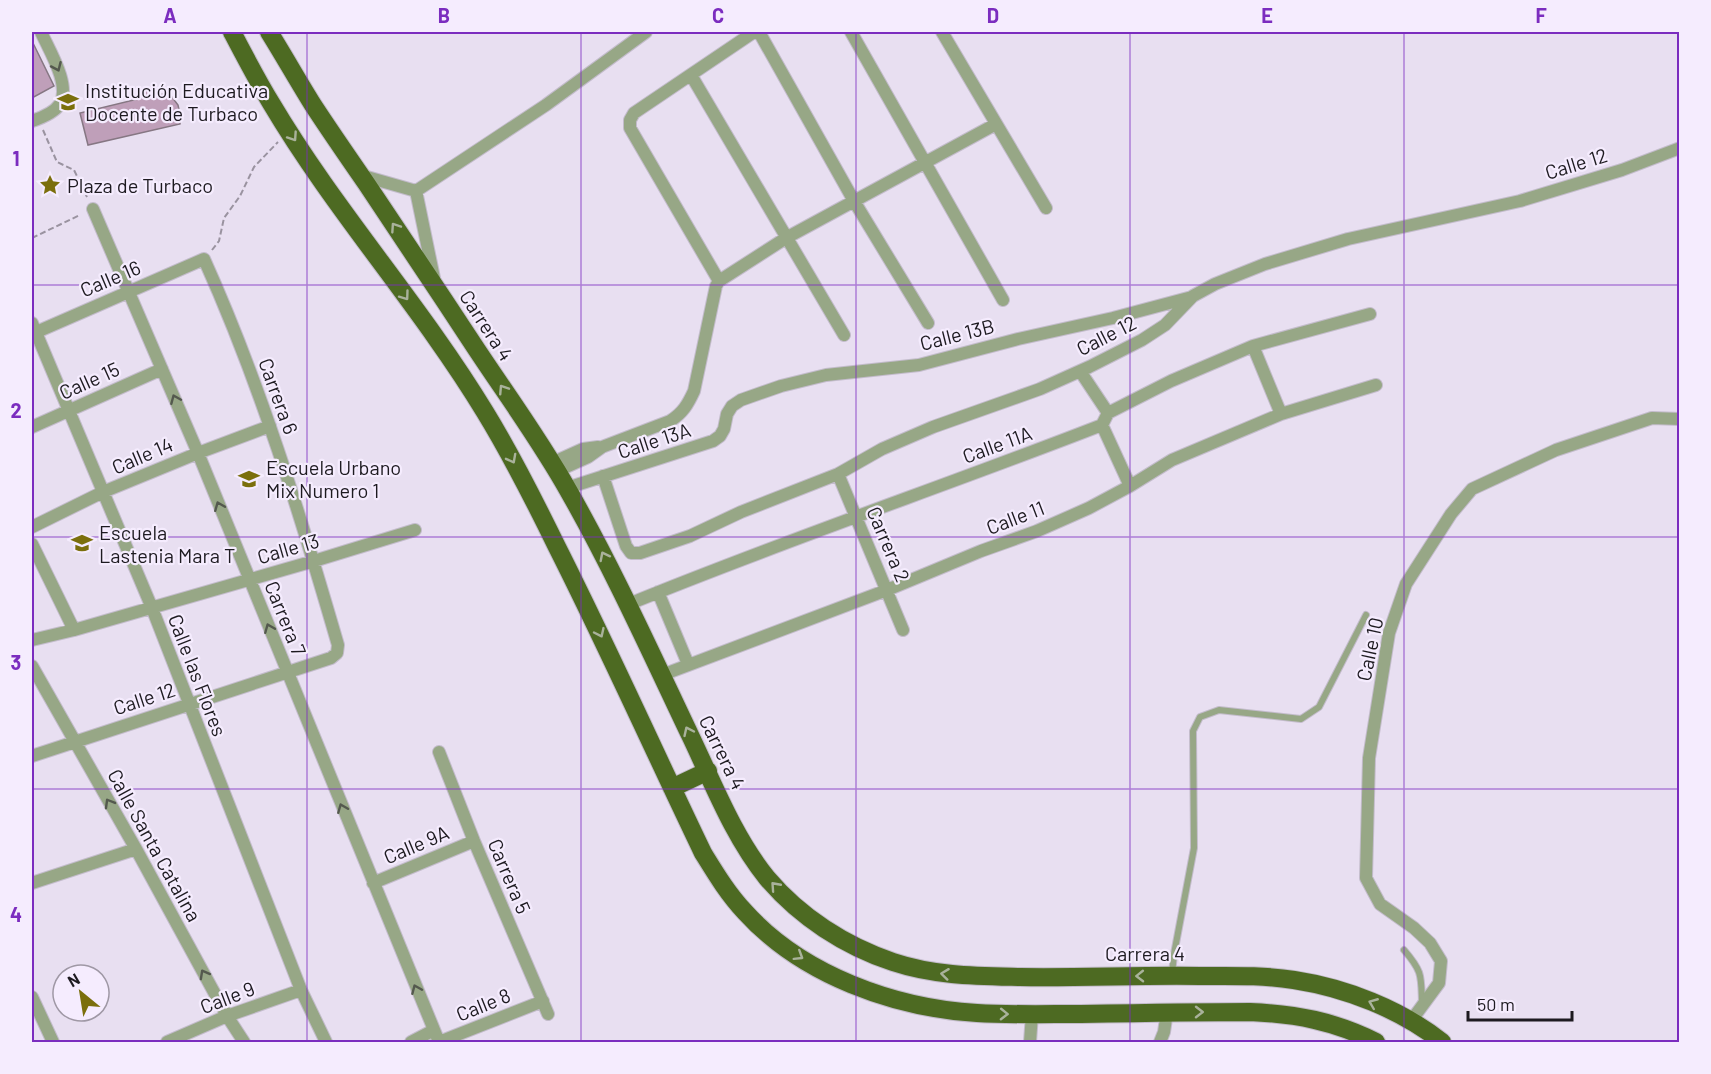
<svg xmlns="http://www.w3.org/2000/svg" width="1711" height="1074" viewBox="0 0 1711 1074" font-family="Barlow,sans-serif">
	<rect width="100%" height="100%" fill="#e8dff1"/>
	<path fill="#bf9fb9" stroke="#867783" stroke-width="1.5" d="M32,41L54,86L32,98Z
		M143,88H147L152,96L169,93L178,105L180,114V124L88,145L80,113L138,99L137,93Z"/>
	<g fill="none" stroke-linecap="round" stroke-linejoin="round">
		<defs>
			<path id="service" d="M1404,950C1423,972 1421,976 1422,1003
				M1172,974L1174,954L1194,848L1193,731L1200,717L1219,710L1301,719L1319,707L1366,615"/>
			<path id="minor" d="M759,32L854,201L928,323
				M851,32L1003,300
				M942,32L1046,208
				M691,75L844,335
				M32,121C41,118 54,113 60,104C71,85 49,50 41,32
				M360,175L416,191L546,105L646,32
				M416,191L434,278
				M93,209L198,453L439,1042L543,1001
				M719,281L630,128V120L634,113L754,32
				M32,323L152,608L301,990L326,1042
				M32,334L204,259C260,383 300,514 338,645L337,653L331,658L32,756
				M1253,346L1281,414
				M1080,371L1108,413
				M1102,425L1130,486
				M32,427L162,369
				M552,463L583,449L598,447
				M557,471L588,457L602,447L670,421C683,413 688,404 694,391L716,286L719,281L786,238L996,124
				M838,474L903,630
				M603,476L626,546L631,553H640L690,536L741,512L838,474L882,449L933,427L1040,389L1089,367L1142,340L1165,325L1193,296L1215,284L1265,264L1348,239L1520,201L1622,170L1680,148
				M567,488L713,441L720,436L724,429L727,414L732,406L741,400L781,386L826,375L919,365L1018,339L1113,318L1192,297
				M32,527L103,492L198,453L270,426
				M32,544L74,630
				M658,592L688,664
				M629,604C785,540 945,486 1102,425L1108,413L1171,381L1253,346L1370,314
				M32,640L74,630L314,561L415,530
				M32,666L136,849L227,1016L244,1042
				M662,675L887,590L981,551L1037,531L1089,508L1130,486L1172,460L1281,414L1376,385
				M439,752L474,841L548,1014
				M32,883L136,849
				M373,883L474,841
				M32,997L53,1042
				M1411,1021L1439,983L1441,961L1430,943L1414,928L1380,904L1366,878L1369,758L1389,633L1406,584L1451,514L1472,489L1556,450L1652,418L1680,419
				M167,1042L227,1016L301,990
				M411,1042L434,1030
				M1030,1042L1032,1014
				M1160,1042L1164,1032L1167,1012"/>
			<path id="trunk" d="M232,32C244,55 257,80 271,103C335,211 420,305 485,412C512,456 535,502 557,547C608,648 654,751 703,853C716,874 728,894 745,912C802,975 894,1008 977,1013C1012,1015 1047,1014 1081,1014C1137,1013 1193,1012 1250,1012C1296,1014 1334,1021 1376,1042
				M269,32C284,56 298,81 313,105C330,131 348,157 366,183C402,237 439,292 475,347C506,394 540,440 568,490C613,569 651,653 690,735C713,783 733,836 767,878C800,917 845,946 893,962C935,976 977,976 1020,977C1080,978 1140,975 1200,976C1231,976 1263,975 1294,980C1346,988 1400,1009 1442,1042
				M672,788L708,771"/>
		</defs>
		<use href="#service" stroke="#c3bccb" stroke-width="8"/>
		<use href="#minor" stroke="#c3bccb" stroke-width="14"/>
		<use href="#trunk" stroke="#c3bccb" stroke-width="20"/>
		<path stroke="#9a93a0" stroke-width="2" stroke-dasharray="6 3" stroke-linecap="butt" d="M43,130L57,162L74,170L87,197
			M32,238L80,215
			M212,250L219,241L224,218L240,196L254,167L278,142"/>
		<use href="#service" stroke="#97a786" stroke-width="6"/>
		<use href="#minor" stroke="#97a786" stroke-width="12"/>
		<use href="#trunk" stroke="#4d6a22" stroke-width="18"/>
	</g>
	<defs><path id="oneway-chevron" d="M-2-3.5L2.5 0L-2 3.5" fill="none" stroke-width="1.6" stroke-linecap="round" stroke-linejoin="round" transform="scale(1.5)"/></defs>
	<g stroke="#54594e">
		<use href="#oneway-chevron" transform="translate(57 67) rotate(66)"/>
		<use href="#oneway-chevron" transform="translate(175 399) rotate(-113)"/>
		<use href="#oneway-chevron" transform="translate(219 506) rotate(-112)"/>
		<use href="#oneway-chevron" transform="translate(269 628) rotate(-112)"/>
		<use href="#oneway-chevron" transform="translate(109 803) rotate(-120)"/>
		<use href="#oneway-chevron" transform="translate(342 808) rotate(-112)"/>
		<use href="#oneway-chevron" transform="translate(204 974) rotate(-119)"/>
		<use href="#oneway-chevron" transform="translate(416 989) rotate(-113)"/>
	</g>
	<g stroke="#a9b29b">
		<use href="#oneway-chevron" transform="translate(293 137) rotate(56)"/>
		<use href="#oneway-chevron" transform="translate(395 227) rotate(-124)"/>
		<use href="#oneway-chevron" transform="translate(405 296) rotate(54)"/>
		<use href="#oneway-chevron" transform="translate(503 389) rotate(-123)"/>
		<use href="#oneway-chevron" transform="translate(512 459) rotate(62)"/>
		<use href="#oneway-chevron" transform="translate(604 556) rotate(-117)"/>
		<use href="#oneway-chevron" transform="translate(600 633) rotate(65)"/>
		<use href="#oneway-chevron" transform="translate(688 731) rotate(-115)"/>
		<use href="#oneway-chevron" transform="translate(775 886) rotate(-132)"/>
		<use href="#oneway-chevron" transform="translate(799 956) rotate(32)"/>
		<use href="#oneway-chevron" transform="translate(945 974) rotate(-173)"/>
		<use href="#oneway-chevron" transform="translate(1140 976) rotate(179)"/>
		<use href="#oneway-chevron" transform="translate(1373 1003) rotate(-158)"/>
		<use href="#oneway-chevron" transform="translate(1199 1012)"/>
		<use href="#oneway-chevron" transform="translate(1004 1014) rotate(1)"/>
	</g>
	<path fill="none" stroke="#7b2cbf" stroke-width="1.5" stroke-opacity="0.55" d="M307,32V1042M581,32V1042M856,32V1042M1130,32V1042M1404,32V1042M32,285H1680M32,537H1680M32,789H1680"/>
	<defs>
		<symbol id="school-bare" viewBox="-9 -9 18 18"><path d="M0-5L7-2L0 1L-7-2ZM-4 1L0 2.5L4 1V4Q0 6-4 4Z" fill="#7b6f0c" stroke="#f5ecfe" stroke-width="2.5" paint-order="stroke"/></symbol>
		<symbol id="sight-bare" viewBox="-9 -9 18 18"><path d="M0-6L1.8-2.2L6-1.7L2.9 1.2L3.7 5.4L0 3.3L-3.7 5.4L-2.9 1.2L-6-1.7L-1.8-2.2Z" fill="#7b6f0c" stroke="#f5ecfe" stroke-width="2.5" paint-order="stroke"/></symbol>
	</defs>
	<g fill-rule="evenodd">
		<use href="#school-bare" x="53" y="87" width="30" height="30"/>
		<use href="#sight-bare" x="35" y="170" width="30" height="30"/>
		<use href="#school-bare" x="234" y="464" width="30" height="30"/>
		<use href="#school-bare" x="67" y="528" width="30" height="30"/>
	</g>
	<g text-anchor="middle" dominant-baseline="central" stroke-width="4.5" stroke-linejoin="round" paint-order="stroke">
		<g font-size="20" fill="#1d1a20" stroke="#f5ecfe" text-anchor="start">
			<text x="85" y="90">Institución Educativa<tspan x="85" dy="23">Docente de Turbaco</tspan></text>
			<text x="67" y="185">Plaza de Turbaco</text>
			<text x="266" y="467">Escuela Urbano<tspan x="266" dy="23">Mix Numero 1</tspan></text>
			<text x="99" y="532">Escuela<tspan x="99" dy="23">Lastenia Mara T</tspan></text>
		</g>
		<g font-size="20" fill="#1d1a20" stroke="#f5ecfe">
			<text transform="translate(1576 163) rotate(-17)">Calle 12</text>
			<text transform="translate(110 278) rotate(-23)">Calle 16</text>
			<text transform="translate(487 325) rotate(57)">Carrera 4</text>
			<text transform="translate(957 334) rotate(-14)">Calle 13B</text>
			<text transform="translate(1106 335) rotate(-27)">Calle 12</text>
			<text transform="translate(89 380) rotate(-24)">Calle 15</text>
			<text transform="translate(279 396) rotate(70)">Carrera 6</text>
			<text transform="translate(654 440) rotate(-18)">Calle 13A</text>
			<text transform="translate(997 444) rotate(-20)">Calle 11A</text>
			<text transform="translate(142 455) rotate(-23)">Calle 14</text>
			<text transform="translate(1015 517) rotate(-21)">Calle 11</text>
			<text transform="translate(889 544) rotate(67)">Carrera 2</text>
			<text transform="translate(288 548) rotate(-16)">Calle 13</text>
			<text transform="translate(286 618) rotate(68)">Carrera 7</text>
			<text transform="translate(1369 649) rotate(-78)">Calle 10</text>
			<text transform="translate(198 675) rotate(69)">Calle las Flores</text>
			<text transform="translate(144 698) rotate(-18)">Calle 12</text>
			<text transform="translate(723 752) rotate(64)">Carrera 4</text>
			<text transform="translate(416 844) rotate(-23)">Calle 9A</text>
			<text transform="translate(155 845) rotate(61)">Calle Santa Catalina</text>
			<text transform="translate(510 876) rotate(67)">Carrera 5</text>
			<text x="1145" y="953">Carrera 4</text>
			<text transform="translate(227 997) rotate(-21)">Calle 9</text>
			<text transform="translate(483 1004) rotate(-22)">Calle 8</text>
		</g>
	</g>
	<rect width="1711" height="1074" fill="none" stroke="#f5ecfe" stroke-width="66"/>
	<g transform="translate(81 993) rotate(330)"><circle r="28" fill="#f5ecfe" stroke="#9f98a5" stroke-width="1.5"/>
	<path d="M0-4.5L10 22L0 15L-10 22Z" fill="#7b6f0c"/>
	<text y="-9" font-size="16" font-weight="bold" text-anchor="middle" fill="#1d1a20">N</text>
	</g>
	<path d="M1468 1011v9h104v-9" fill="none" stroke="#1d1a20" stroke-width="3"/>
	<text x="1477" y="1011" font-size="18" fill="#1d1a20" stroke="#f5ecfe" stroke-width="4.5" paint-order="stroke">50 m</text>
	<rect x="33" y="33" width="1645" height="1008" fill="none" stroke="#7b2cbf" stroke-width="2"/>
	<g font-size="20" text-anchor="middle" font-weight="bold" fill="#7b2cbf">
		<text x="170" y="23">A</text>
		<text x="444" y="23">B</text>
		<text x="718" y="23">C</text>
		<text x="993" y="23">D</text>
		<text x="1267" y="23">E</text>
		<text x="1541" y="23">F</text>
		<text x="16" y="166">1</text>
		<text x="16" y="418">2</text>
		<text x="16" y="670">3</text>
		<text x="16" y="922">4</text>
	</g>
</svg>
